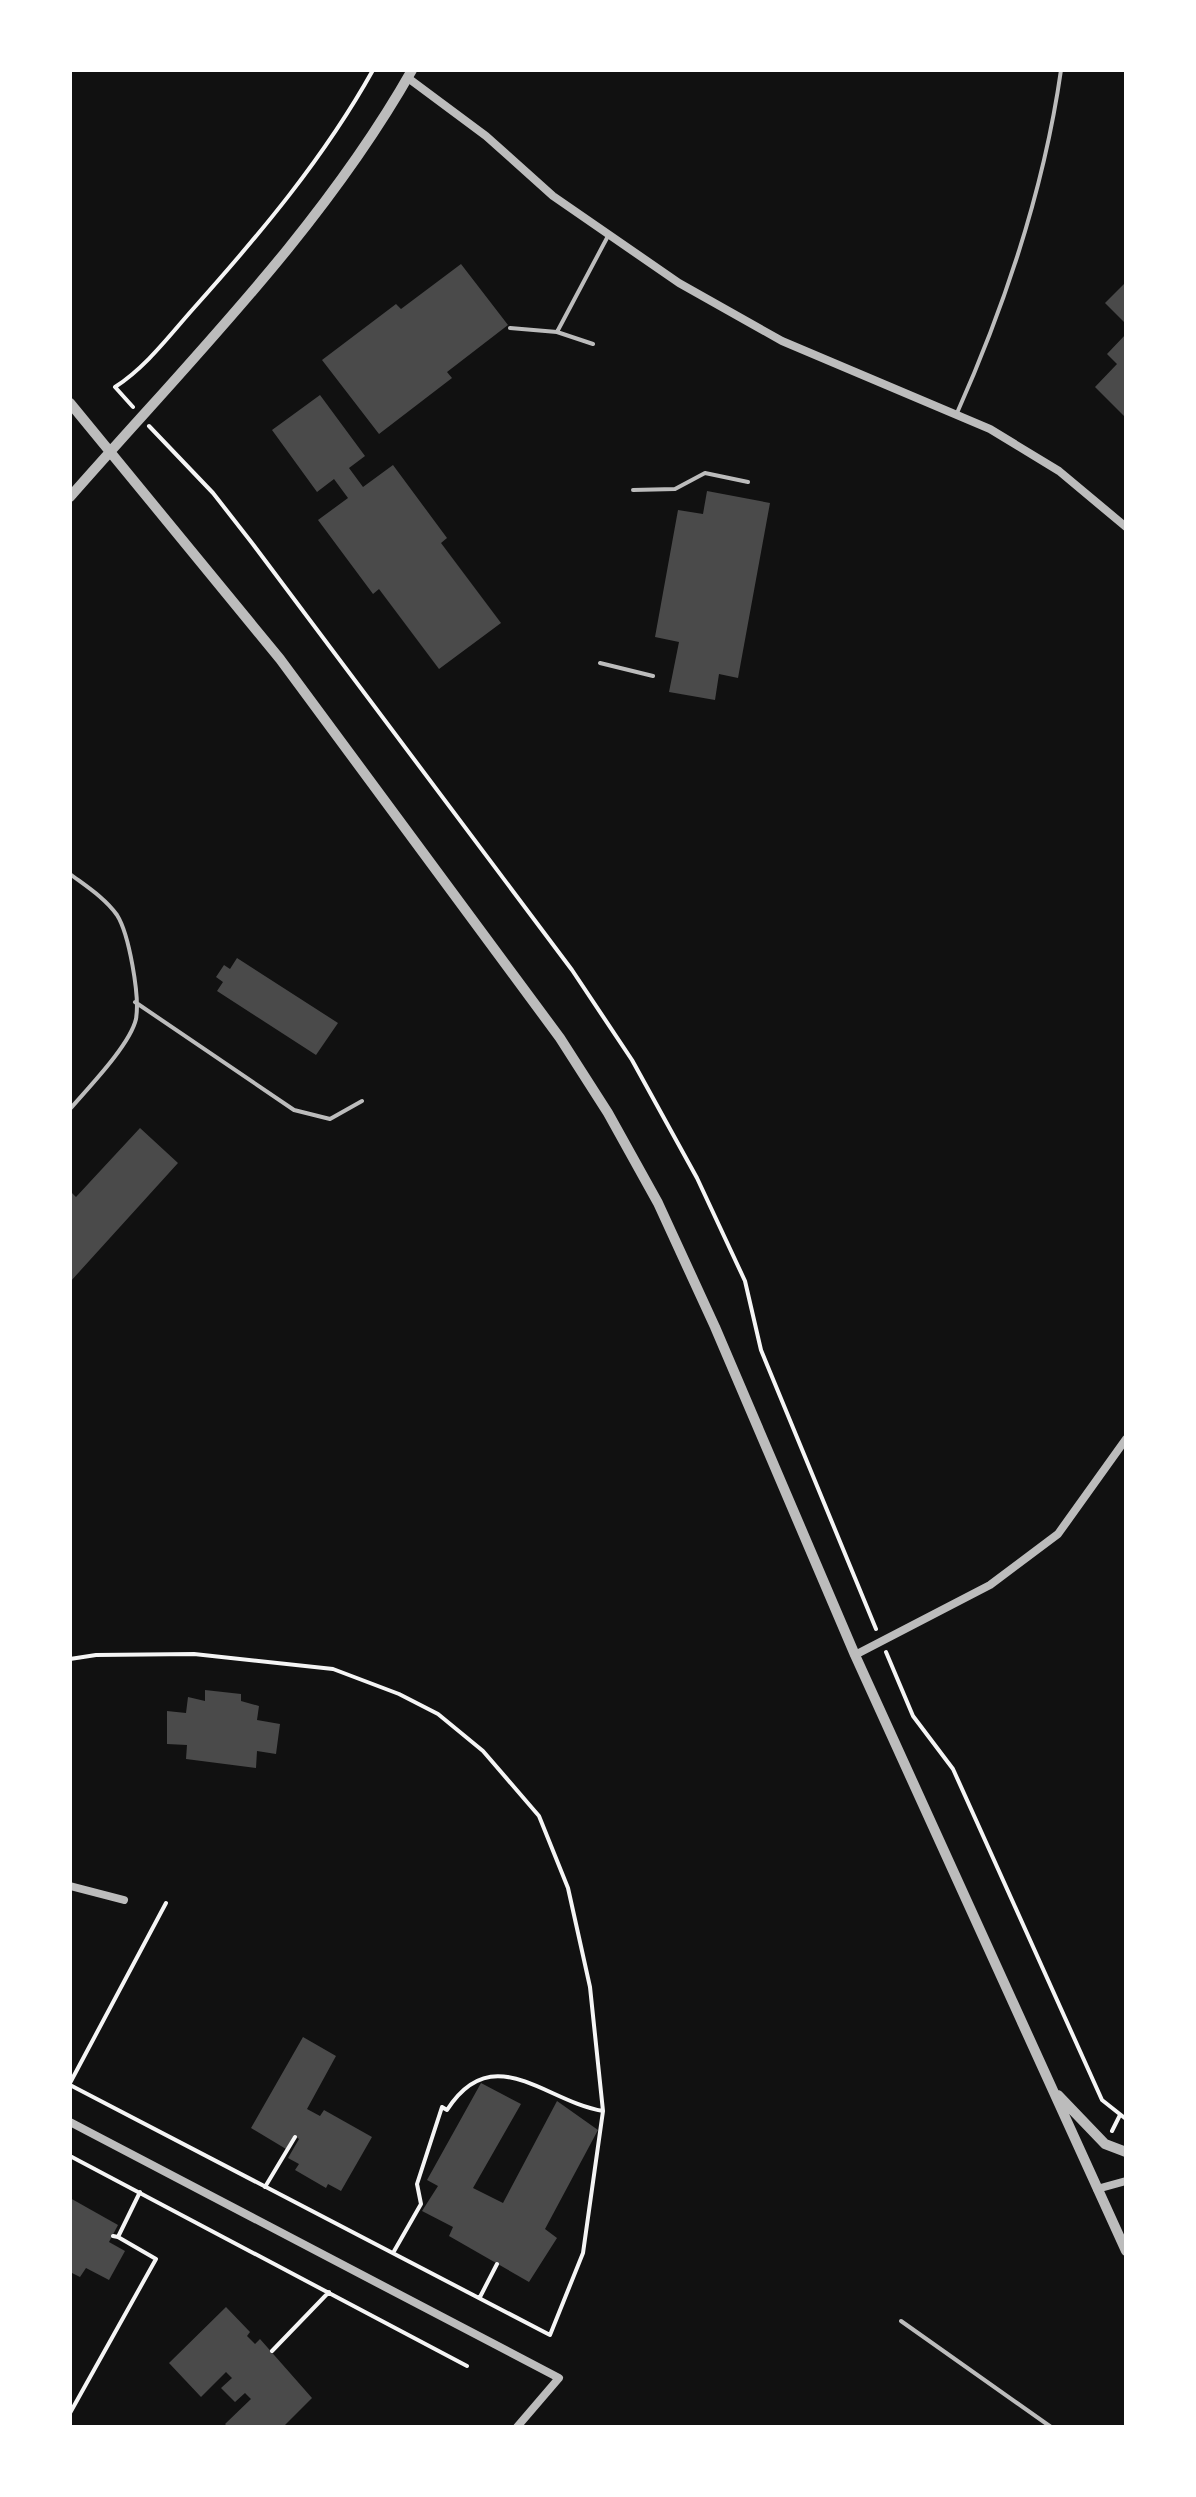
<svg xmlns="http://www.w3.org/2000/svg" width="1196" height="2497" viewBox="0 0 1196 2497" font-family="Rubik,sans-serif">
	<rect width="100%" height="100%" fill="#111"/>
	<path fill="#4a4a4a" d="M461,264L508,325L447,372L452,378L379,434L322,360L396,304L401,309Z
		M1126,282V324L1105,303Z
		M1126,334V418L1095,387L1117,364L1107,354Z
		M320,395L365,456L349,468L363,487L393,465L447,538L441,543L501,623L439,669L379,589L373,594L318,520L348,498L334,479L317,492L272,430Z
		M707,491L770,503L738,678L719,674L715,700L669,692L679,642L655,637L678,510L703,514Z
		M237,958L338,1023L316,1055L217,991L223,982L216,977L224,965L230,969Z
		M140,1128L178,1163L70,1282V1191L76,1197Z
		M205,1690L241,1694V1701L259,1706L257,1720L280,1724L276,1754L257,1751L256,1768L186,1759L187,1745L167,1744V1711L186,1713L188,1697L205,1701Z
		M303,2037L336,2056L307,2109L320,2116L324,2110L372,2137L341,2191L328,2184L326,2188L295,2170L299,2164L288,2158L299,2139L294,2135L286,2149L251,2128Z
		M481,2083L521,2104L473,2188L503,2203L557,2101L598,2130L545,2229L557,2238L529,2282L449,2236L453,2227L422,2211L438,2186L427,2180Z
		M70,2198L118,2225L109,2242L125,2251L109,2280L86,2268L80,2277L70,2272Z
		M226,2307L250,2332L247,2336L255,2344L260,2339L312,2398L283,2427H228L225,2424L251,2399L245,2393L235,2402L221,2388L232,2378L226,2372L201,2397L169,2363Z"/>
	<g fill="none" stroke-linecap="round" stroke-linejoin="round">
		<path stroke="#f5f5f5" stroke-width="4" d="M133,407L115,387C146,367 169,336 193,309C260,234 324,158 373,70
			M149,426L213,493L252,543L572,970L632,1060L697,1178L745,1281L761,1350L876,1629
			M886,1652L913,1716L953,1769L1102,2100L1126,2119
			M70,1659L96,1655L194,1654L333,1669L399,1694L438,1714L483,1751L539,1816L568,1888L590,1987L603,2111L583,2253L550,2335L70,2085
			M70,2083L166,1903
			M1112,2131L1120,2115
			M70,2156L467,2366
			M265,2187L295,2137
			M113,2236L118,2237L140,2192
			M393,2253L421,2204L417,2184L442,2107L447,2110C493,2038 546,2102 603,2111
			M480,2297L497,2264
			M272,2351L329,2292
			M70,2413L156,2259L118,2237"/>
		<path stroke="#bcbcbc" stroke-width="4" d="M510,328L557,332
			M593,344L557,332L608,236
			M957,413C1006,303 1044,189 1061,70
			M633,490L675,489L705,473L748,482
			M600,663L653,676
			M70,874C86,886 105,898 117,915C129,934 140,996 136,1019C130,1045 88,1088 70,1109
			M135,1002L294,1110L330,1119L362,1101
			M901,2321L1051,2427"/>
		<path stroke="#bcbcbc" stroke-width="8" d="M408,78L486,136L553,196L679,283L782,341L990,429L1059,471L1126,527
			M855,1655L990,1585L1058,1534L1126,1439
			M70,1886L124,1900
			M70,2122L559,2378L517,2427
			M1097,2189L1126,2181"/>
		<path stroke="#bcbcbc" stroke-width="10" d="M70,403L280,659L560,1038L608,1113L658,1203L715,1327L855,1655L1126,2251
			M70,497C190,360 322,229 412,70
			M1058,2095L1105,2144L1126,2152"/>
	</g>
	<rect width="1196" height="2497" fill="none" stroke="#ffffff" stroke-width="144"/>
</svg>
